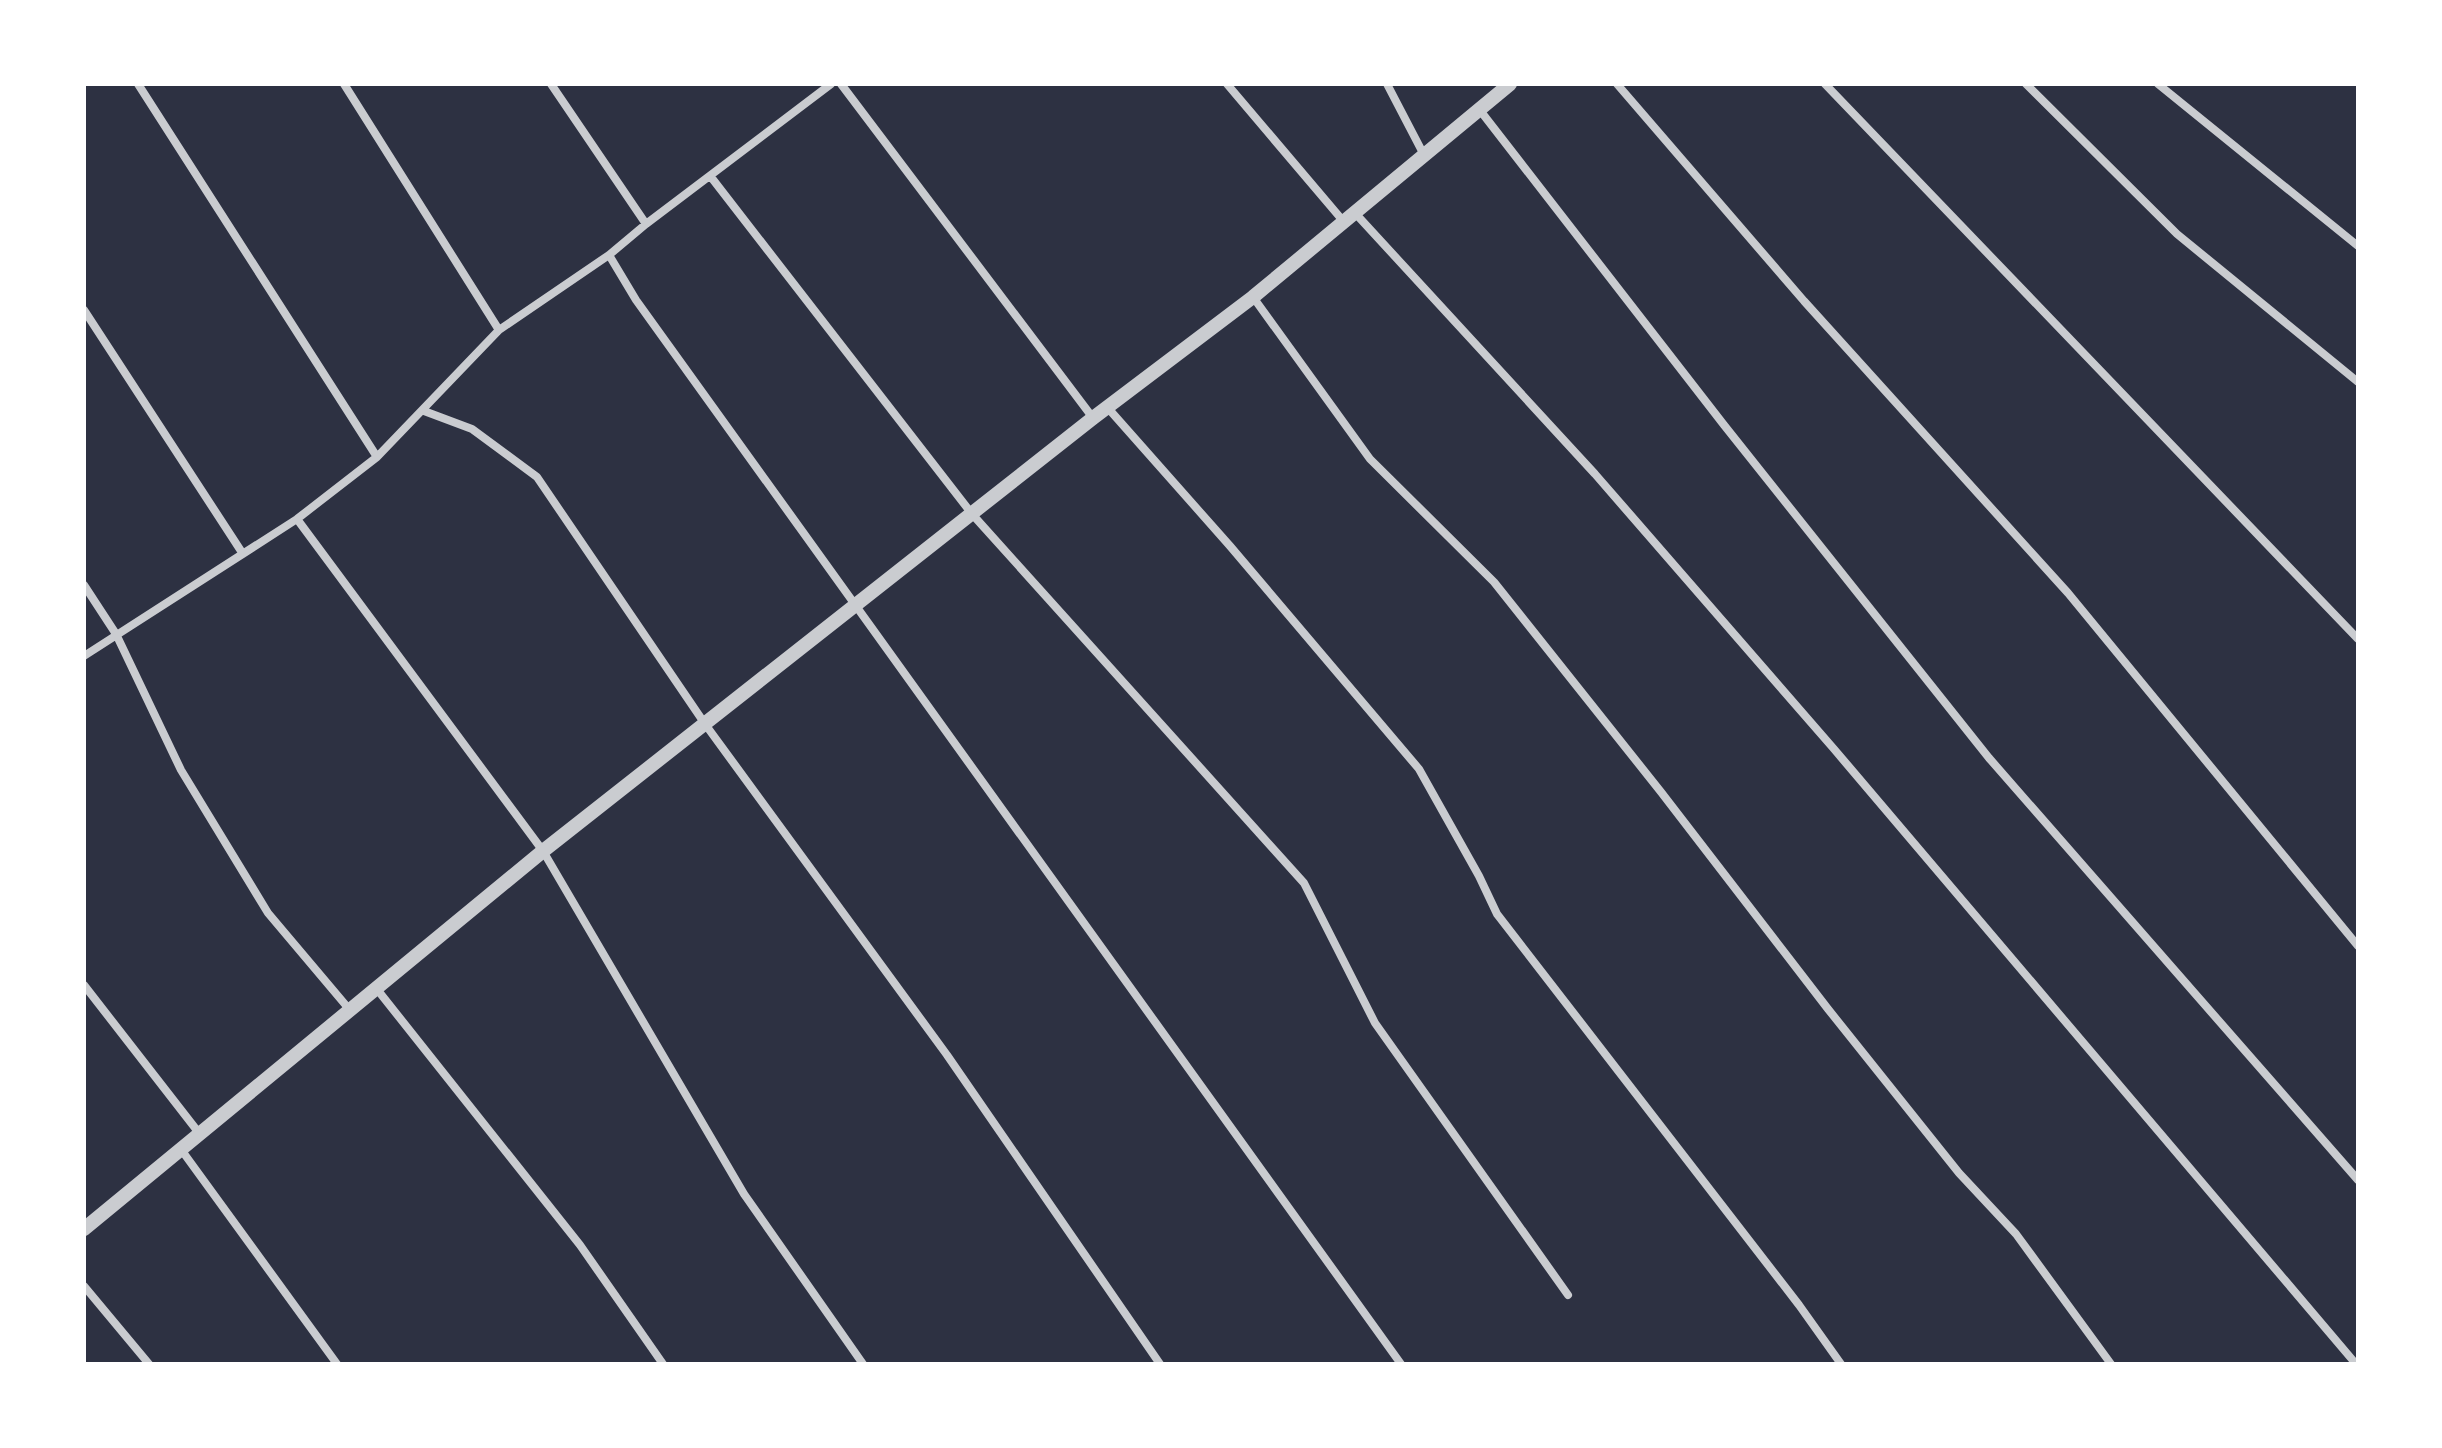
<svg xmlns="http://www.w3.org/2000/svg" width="2442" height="1448" viewBox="0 0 2442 1448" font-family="'Fira Sans Condensed',sans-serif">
	<rect width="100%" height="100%" fill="#2d3142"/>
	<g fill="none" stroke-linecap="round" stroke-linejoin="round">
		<path stroke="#caccd0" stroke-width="8" d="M138,84L377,457
			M344,84L499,330
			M551,84L646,224
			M841,84L1093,418
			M1227,84L1344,222
			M1387,84L1424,155
			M1617,84L1804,301L2068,593L2358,946
			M1825,84L2358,639
			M2026,84L2177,234L2358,382
			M2158,84L2358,246
			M1479,109L1724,425L1989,758L2358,1180
			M711,177L972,514L1304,883L1375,1023L1568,1295
			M1355,213L1595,474L1834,749L2356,1364
			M609,255L636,300L1401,1364
			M1253,297L1370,459L1494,582L1661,792L1828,1009L1959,1173L2016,1234L2111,1364
			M84,310L243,554
			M1107,407L1230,546L1419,769L1479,876L1497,914L1799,1305L1841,1364
			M424,411L472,429L537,477L705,724L947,1055L1160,1364
			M297,519L543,851L744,1194L863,1364
			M84,585L116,634L181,770L268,913L349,1009
			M84,656L297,519L377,457L499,330L609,255L646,224L831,84
			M84,985L199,1133
			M376,988L580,1245L663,1364
			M180,1148L337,1364
			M84,1286L149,1364"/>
		<path stroke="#caccd0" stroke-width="14" d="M84,1229L543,851L1093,418L1253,297L1510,84"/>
	</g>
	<rect width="2442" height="1448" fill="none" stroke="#ffffff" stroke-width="172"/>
</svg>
